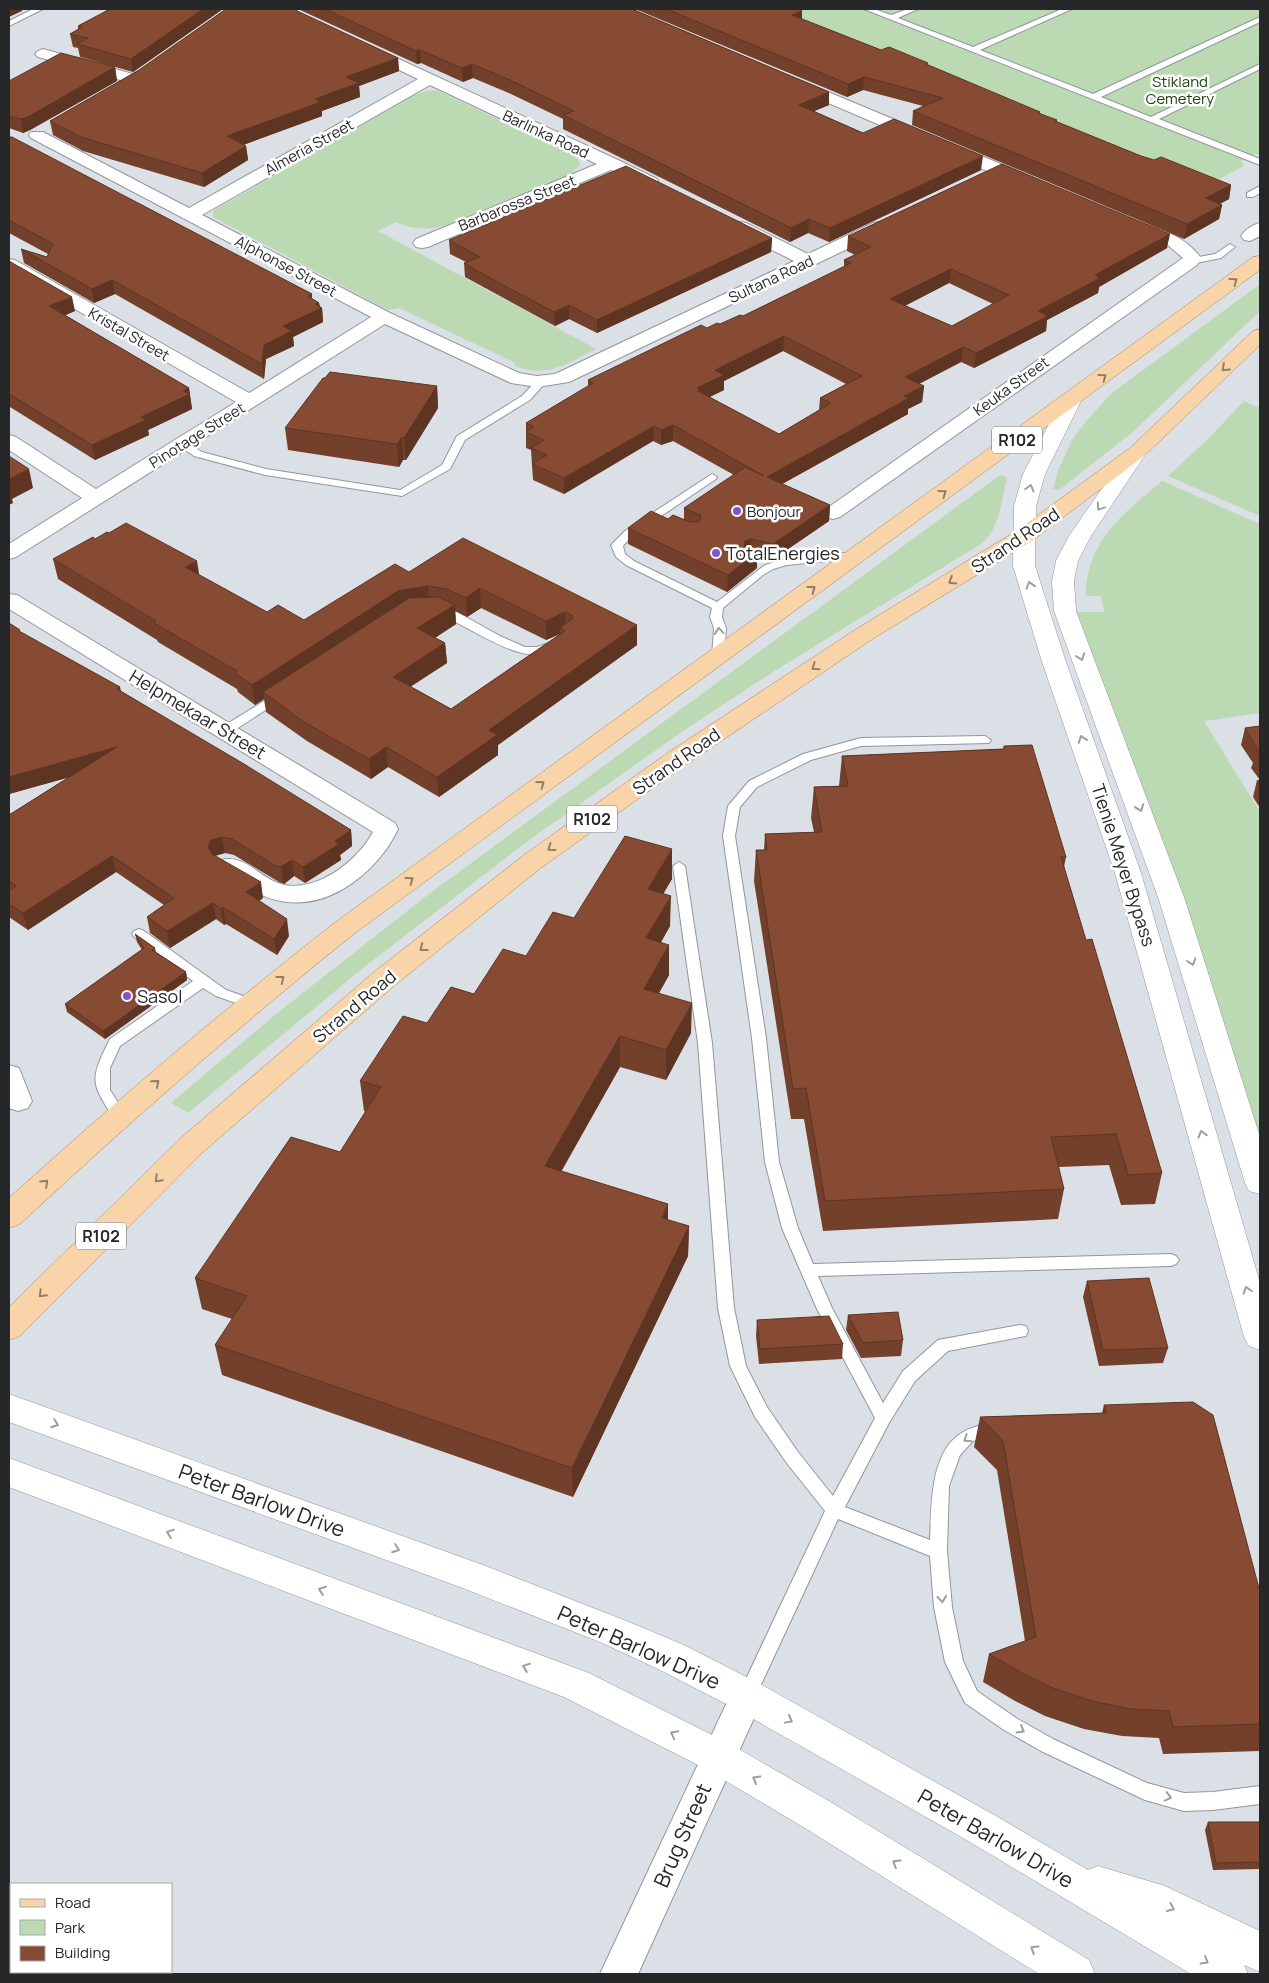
<svg xmlns="http://www.w3.org/2000/svg" width="1269" height="1983" viewBox="0 0 1269 1983" font-family="Manrope,sans-serif">
	<rect width="100%" height="100%" fill="#dbe0e6"/>
	<path fill="#bbd9b2" d="M765,9H1260V155L1255,154L1241,161L1244,166L1206,186Z
		M436,90L577,156L580,165L571,174L447,225C429,230 413,230 396,222L378,231L596,349C567,363 547,380 514,365L516,363L399,308L388,310L213,217V211L218,208L414,95L427,91Z
		M1260,284V311L1134,431L1059,490L1053,489L1058,471L1072,440L1088,419L1112,393Z
		M1244,401L1260,408V516L1168,476L1209,438Z
		M1000,475L1007,477C1001,501 1001,527 981,544L776,670L683,731L529,840L363,968L188,1113L171,1103L276,1014L429,894Z
		M1162,481L1260,524V713L1204,721L1260,812V1143L1209,974L1160,838L1074,612H1105L1100,596H1086C1085,542 1125,512 1162,481Z"/>
	<g fill="none" stroke-linecap="round" stroke-linejoin="round">
		<defs>
			<path id="service" d="M33,9H43L9,26V21Z
				M864,9H874L891,15L908,9H918L898,18L973,47L1062,9H1072L980,50L1093,94L1260,17V22L1101,97L1151,117L1260,64V69L1159,119L1260,159V165Z
				M1260,186V193L1253,197H1247V193Z
				M1230,244L1235,247L1221,258L1191,264L1186,261L1188,259L1215,254Z
				M541,379L546,382L530,400L465,440L450,469L402,496L265,475L194,456L177,444L178,442H186L202,452L266,469L400,490L442,465L457,436L522,396L537,380Z
				M712,474L717,477L716,479L633,535L623,546L625,554L634,561L717,602L765,565L786,559L856,552L862,555L856,558L787,565L773,569L763,575L723,608L722,617L726,628L724,657L718,661L712,657L714,628L710,617L712,608L626,565L616,557L611,545L625,531Z
				M439,608L457,612L500,636L525,647H537L552,642L558,645C530,676 466,622 435,613L433,611L435,609Z
				M280,691L284,692L286,695L284,698L230,733H222L220,730L222,727Z
				M985,736L991,740L989,743L861,746L811,760L757,787L740,807L735,836L766,1038L779,1162L798,1228L813,1264L1171,1254L1176,1256L1179,1260L1176,1264L1171,1266L818,1276L832,1308L883,1403L903,1371L938,1340L1020,1325L1026,1326L1028,1331L1026,1336L1020,1337L948,1351L915,1381L889,1423L845,1507L930,1540C932,1501 929,1440 975,1427C984,1424 992,1420 1001,1423L1003,1428L1001,1433L973,1441L960,1455L949,1486L947,1551L952,1607L963,1661L977,1691L1016,1718L1053,1739L1147,1783L1184,1793L1213,1792L1260,1786V1804L1213,1810L1184,1811L1145,1800L1041,1751L1004,1730L965,1703L945,1662L934,1607L930,1556L838,1519L753,1702L747,1704L741,1702L738,1696L825,1511L786,1462L755,1417L730,1366L718,1308L698,1043L673,866L679,862L685,866L712,1043L734,1308L746,1366L767,1407L798,1452L833,1496L875,1418L817,1309L782,1228L765,1162L752,1038L723,836L728,806L749,781L803,754L861,738Z
				M139,929L144,931L226,990L255,1000L257,1003L255,1006L250,1008L216,996L203,988L120,1046L110,1068V1090L126,1115L124,1119L119,1120L114,1119C92,1084 89,1081 108,1043L110,1039L193,981L134,937L132,934L134,931Z"/>
			<path id="minor" d="M366,44L618,160L657,179L659,183L657,187H645L611,170L428,247L422,248L416,247L413,243L416,239L597,164L430,85L202,215L390,313L519,373L537,376L555,374L794,261L734,231L731,227L734,223L740,222L746,223L808,254L873,223L879,222L885,223L888,227L885,231L569,382L537,387L511,383L385,324L16,557L9,559V544L82,498L9,450V435L16,437L96,489L236,402L9,271V259L15,260L249,393L371,317L31,138L29,135L31,132H43L189,208L418,79L361,52L358,49L361,46Z
				M43,49L140,76L143,79L140,82L135,84L38,57L35,54L38,51Z
				M797,79L1032,177L1034,181L1032,185H1020L791,87L789,84L791,81Z
				M1136,222C1161,228 1186,237 1201,258L1197,265L840,517L833,519L826,517L823,513L826,509L1183,258L1169,246L1130,231L1127,227L1130,223Z
				M1260,223V236L1250,241L1244,240L1241,236C1246,229 1252,225 1260,223Z
				M9,594L17,595L395,823L398,829C379,870 330,911 281,901C259,897 241,884 222,872L219,866L222,860C245,854 260,878 281,884C315,894 358,861 373,832L9,609Z
				M9,1065L19,1068L32,1101L28,1108L18,1111L9,1108Z
				M747,1680L759,1685L764,1696L638,1974H600L735,1685Z"/>
			<path id="tertiary" d="M1071,395L1078,397L1081,401L1045,474L1036,506L1035,566L1066,662L1141,873L1260,1283V1350L1249,1346L1244,1337L1115,873L1042,662L1013,566L1014,506L1023,474L1061,401L1064,397Z
				M1137,446L1144,448L1147,452L1091,536L1078,561L1074,581L1076,611L1185,900L1260,1137V1194L1249,1191L1245,1183L1159,900L1054,611L1052,581L1056,561L1069,536L1130,448Z
				M9,1394L483,1565L624,1620L684,1645L760,1684L996,1816L1088,1870L1098,1866L1165,1886L1260,1931V1972L1244,1965L1248,1974H1191L970,1842L734,1708L658,1669L600,1642L460,1587L9,1422Z
				M9,1458L589,1673L730,1744L834,1804L1089,1960L1095,1974H1039L808,1830L704,1768L564,1697L9,1487Z"/>
			<path id="primary" d="M1260,256V270L355,933C239,1026 129,1123 20,1224L9,1228V1198C115,1102 224,1009 337,921L1253,257Z
				M1260,329V345L1144,456L1032,541L874,638L687,764L542,867L394,986L202,1153L20,1336L9,1340V1307L182,1137L374,972L524,855L669,752L858,628L1016,531L1063,497L1130,448L1253,331Z"/>
		</defs>
		<use href="#service" stroke="#92969c" stroke-width="2"/>
		<use href="#minor" stroke="#92969c" stroke-width="2"/>
		<use href="#tertiary" stroke="#92969c" stroke-width="1"/>
		<use href="#primary" stroke="#ad8556" stroke-width="1"/>
		<use href="#service" fill="#fff" fill-rule="evenodd"/>
		<use href="#minor" fill="#fff" fill-rule="evenodd"/>
		<use href="#tertiary" fill="#fff" fill-rule="evenodd"/>
		<use href="#primary" fill="#fad4a9" fill-rule="evenodd"/>
	</g>
	<path fill="#73402b" fill-rule="evenodd" d="M110,9H223L133,72L80,57L78,48L73,47L70,34L78,29V26Z
		M298,9H632L829,92V105L814,111L863,133L981,170L829,242L808,233L790,242L563,129V119L511,94L473,78L463,82L421,63L417,64Z
		M635,9H797L802,11V19L881,50L928,65L1040,113L1057,122L1141,156L1231,185L1229,199L1220,204L1222,205L1219,219L1184,239L912,125L913,111L923,106L863,90L847,97Z
		M398,58L399,71L359,86L360,97L322,111V116L243,145L246,146L248,160L204,187L83,151L53,135L50,121L139,70Z
		M115,67L117,81L30,130L23,133L9,128V81Z
		M9,137L312,294V299L319,303L320,307L322,308L323,322L293,337L294,346L266,359L264,379L115,294L94,303L24,263L21,249L47,257L48,254L9,233Z
		M848,236L1167,248L1099,287L1098,293L1047,320L1046,331L974,368L961,362L919,384L924,386L922,402L908,409V414L782,484L830,505L829,521L772,560L757,557V568L727,592L628,544V528L668,519H684V508L734,475L673,441L661,445L653,441L564,494L533,480L531,450L526,448V423L588,386V380L707,328L720,324L743,316L844,267V260L855,255L847,251ZM949,283L993,304L952,326L905,306ZM783,351L846,384L820,398L819,410L779,434L709,397L724,390V381Z
		M772,238L771,252L597,333L569,319L555,326L465,277L464,263L466,262L450,254L449,240Z
		M9,261L75,311L65,315L189,388L192,409L148,430L149,435L95,460L10,407L9,408Z
		M437,386L438,408L406,460H403L399,467L288,450L285,428Z
		M95,539L199,575L267,612L304,620L409,572L637,625V645L498,745V755L439,797L388,767L371,779L307,741L266,712L264,699L255,705L238,692L237,689L158,642L157,640L58,579L53,559ZM481,608L546,640L560,634L451,709L410,686L447,663L445,643L435,638L456,624L455,611L467,617Z
		M9,623L20,630V632L120,687L121,691L351,830L352,846L340,855L341,860L305,883L294,876L284,884L279,882L234,855L225,853L215,856L263,898L259,901L289,936L277,955L226,924L224,925L216,919L170,948L150,933L147,917L164,905L116,872L28,930L9,917V815L69,777L9,794Z
		M1260,726V808L1253,797L1257,780H1260L1251,768L1253,763L1241,745L1245,728Z
		M1004,746L1066,857L1064,867L1086,940L1162,1173L1155,1204L1121,1205L1109,1165L1059,1167L1064,1189L1058,1219L823,1231L804,1119H791L754,881L756,850H764L765,834L814,832L811,818L814,787L839,786L842,756L1003,749Z
		M672,879L663,893L670,926L661,942L669,975L659,993L691,1033L666,1080L620,1067L561,1171L668,1220L689,1226L688,1256L573,1497L222,1375L215,1345L232,1319L202,1309L195,1278L340,1152L366,1112L364,1111L360,1081L427,1023L474,994L526,956L574,918Z
		M135,934L155,948L156,952L186,972L187,980L105,1039L67,1012L65,1004L142,950L137,942Z
		M1087,1281L1168,1348L1163,1363L1099,1366L1083,1297Z
		M848,1315L903,1340L901,1356L861,1358L846,1330Z
		M757,1320L843,1344L842,1359L759,1364L756,1336Z
		M1104,1405L1260,1592V1751L1163,1754L1159,1738L1122,1736L1084,1729L1045,1716L1015,1701L983,1682L989,1654L1025,1641L997,1470L974,1447L980,1417L1102,1413Z
		M1208,1822H1260V1869L1213,1870L1205,1830Z"/>
	<path fill="#5e3423" d="M9,9H22V11L9,17Z
		M203,9H223L133,72L131,59Z
		M802,11V24L792,15Z
		M420,50L421,63L417,64L416,51Z
		M398,58L399,71L359,86L360,97L322,111V116L229,150L227,136L315,99L346,77Z
		M472,64L473,78L463,82L462,68Z
		M115,67L117,81L30,130L23,133L21,119Z
		M864,77L863,90L847,97L848,84Z
		M829,92V105L798,118L799,105Z
		M246,146L248,160L204,187L202,173Z
		M983,156L981,170L829,242L830,228Z
		M1231,185L1229,199L1203,212L1206,198Z
		M1222,205L1219,219L1184,239L1187,224Z
		M809,219L808,233L790,242L791,228Z
		M1170,234L1167,248L1099,287L1098,293L1047,320L1046,331L974,368L976,353L1038,311L1095,275Z
		M772,238L771,252L597,333V320Z
		M951,269L949,283L888,314L890,299Z
		M112,280L115,294L94,303L92,289Z
		M72,297L75,311L52,321L49,306Z
		M319,303L320,309L322,308L323,322L293,337L294,346L266,359L264,379L262,364L264,345L283,326L315,304Z
		M569,305V319L555,326L554,312Z
		M784,336L783,351L724,381V390L700,402L697,388L715,370Z
		M963,347L961,362L903,392L905,377Z
		M437,386L438,408L406,460L404,438Z
		M924,386L922,402L908,409V414L766,493L767,477L904,396Z
		M189,388L192,409L148,430L149,435L95,460L92,445L183,391Z
		M673,425V441L661,445V430Z
		M654,426L653,441L564,494V478Z
		M402,437L403,460L399,467L397,444Z
		M29,469L33,488L12,499L13,503L9,505V479Z
		M830,505L829,521L772,560L773,544Z
		M751,539V555L744,546L745,541Z
		M757,552V568L727,592L728,575Z
		M197,561L200,580L185,567Z
		M428,586L429,605L263,692L264,699L255,705L252,685L398,591Z
		M480,588L481,608L467,617L466,598Z
		M455,605L456,624L419,648L417,628Z
		M565,612V630L560,628V634L546,640V621Z
		M637,625V645L498,745V755L439,797L437,777L489,730Z
		M445,643L447,663L395,697L393,677Z
		M117,747L121,763L9,794V777Z
		M386,747L388,767L371,779L369,759Z
		M351,830L352,846L340,855L341,860L305,883L303,867L335,841Z
		M222,837L225,853L214,856L211,864L208,847L211,840Z
		M672,849V879L648,920V889Z
		M112,856L116,872L28,930L23,913Z
		M292,860L294,876L284,884L281,867Z
		M261,882L263,898L248,909L246,892Z
		M671,896L670,926L646,969V938Z
		M213,903L216,919L170,948L167,931Z
		M223,907L226,924L224,925L221,909Z
		M287,919L289,936L277,955L274,939Z
		M669,945V975L644,1020V989Z
		M186,972L187,980L105,1039L103,1031Z
		M692,1003L691,1033L666,1080V1050Z
		M620,1036V1067L547,1197L545,1166Z
		M668,1204V1234L662,1218Z
		M689,1226L688,1256L573,1497L572,1468Z"/>
	<path fill="#864b32" stroke="#5e3423" fill-rule="evenodd" d="M110,9H203L131,59L77,44L88,38L70,34L82,27L78,26Z
		M226,9H293L398,58L346,77L359,83L315,99L321,102L227,136L246,146L202,173L81,137L50,121L139,70Z
		M325,9H632L829,92L799,105L863,133L894,119L983,156L830,228L809,219L791,228L563,115L574,111L510,80L472,64L462,68L420,50L416,51Z
		M666,9H797L802,11L792,15L881,50L889,47L928,63L926,64L1040,112L1038,113L1057,120L1055,121L1141,156L1154,160L1161,157L1231,185L1206,198L1222,205L1187,224L913,111L943,98L864,77L848,84Z
		M61,53L115,67L28,117L21,119L9,116V81Z
		M9,137H12L312,294L308,296L319,303L315,304L322,308L283,326L292,331L264,345L262,364L112,280L92,289L21,249L47,257L53,244L9,220Z
		M1002,164L1170,234L1095,275L1100,278L1038,311L1048,316L976,353L963,347L905,377L924,386L904,396L909,398L767,477L830,505L773,544L751,539L745,541L744,546L757,552L728,575L628,528L651,511L668,519L673,515L690,522H698L701,519L700,515L684,508L745,467L764,476L673,425L661,430L654,426L564,478L532,464L547,455L531,448L544,440L526,432L534,427L526,423L593,383L588,380L701,325L707,328L717,323L720,324L740,315L743,316L851,263L844,260L871,247L848,236ZM951,269L1009,295L952,326L890,299ZM784,336L862,376L820,398L831,403L779,434L698,391L700,390L697,388L724,375L715,370Z
		M626,166L772,238L597,320L569,305L554,312L488,277L464,263L480,257L449,240Z
		M9,261L72,297L49,306L189,388L183,391L190,394L141,417L146,420L92,445L9,394Z
		M330,372L437,386L404,438L402,437L397,444L285,428L323,378H325Z
		M9,456L29,469L9,479Z
		M126,523L197,561L185,567L267,612L278,605L304,620L395,564L409,572L463,538L637,625L489,730L497,735L437,777L386,747L369,759L304,722L263,692L409,598L439,597L455,605L417,628L445,643L393,677L451,709L565,631L560,628L573,618L572,615L565,612L546,621L480,588L466,598L447,589L428,586L398,591L252,685L235,673L237,671L154,623L156,621L53,559L93,537L95,539L107,532L109,533Z
		M9,623L20,630L19,631L120,687L117,689L244,764L351,830L335,841L339,844L303,867L292,860L281,867L276,866L232,839L222,837L211,840L208,847L212,854L261,882L246,892L287,919L274,939L223,907L221,909L213,903L167,931L147,917L174,898L112,856L23,913L9,904V891L16,886L9,881V815L117,747L9,777Z
		M1260,726V758L1256,751H1259L1245,728Z
		M1032,745L1066,857H1061L1086,940L1092,939L1162,1173L1128,1175L1116,1134L1051,1137L1064,1189L825,1201L806,1088L793,1089L756,850H767L765,834L822,832L814,787L848,786L842,756L1004,749V746Z
		M625,836L672,849L648,889L671,896L646,938L669,945L644,989L692,1003L666,1050L620,1036L545,1166L668,1204L662,1218L689,1226L572,1468L215,1345L247,1296L195,1278L291,1137L340,1152L381,1087L360,1081L403,1016L427,1023L451,987L474,994L503,949L526,956L553,912L574,918Z
		M135,934L155,948L152,950L186,972L103,1031L65,1004L144,948Z
		M1149,1278L1168,1348L1103,1350L1087,1281Z
		M898,1312L903,1340L863,1343L848,1315Z
		M829,1316L843,1344L760,1349L757,1320Z
		M1193,1402L1213,1415L1260,1592V1724L1173,1727L1169,1711L1131,1709L1092,1701L1053,1688L1022,1673L989,1654L1036,1637L1003,1441L980,1417L1106,1413L1104,1405Z
		M1208,1822H1260V1862L1216,1863Z"/>
	<defs><path id="oneway-chevron" d="M-2-3.5L2.5 0L-2 3.5" fill="none" stroke-width="1.6" stroke-linecap="round" stroke-linejoin="round" transform="scale(1.25)"/></defs>
	<g stroke="#907e69">
		<use href="#oneway-chevron" transform="translate(1234 281) rotate(-36)"/>
		<use href="#oneway-chevron" transform="translate(1225 368) rotate(137)"/>
		<use href="#oneway-chevron" transform="translate(1103 377) rotate(-36)"/>
		<use href="#oneway-chevron" transform="translate(943 493) rotate(-36)"/>
		<use href="#oneway-chevron" transform="translate(952 581) rotate(148)"/>
		<use href="#oneway-chevron" transform="translate(812 589) rotate(-37)"/>
		<use href="#oneway-chevron" transform="translate(815 667) rotate(146)"/>
		<use href="#oneway-chevron" transform="translate(541 784) rotate(-36)"/>
		<use href="#oneway-chevron" transform="translate(551 848) rotate(144)"/>
		<use href="#oneway-chevron" transform="translate(410 880) rotate(-36)"/>
		<use href="#oneway-chevron" transform="translate(423 948) rotate(142)"/>
		<use href="#oneway-chevron" transform="translate(281 979) rotate(-38)"/>
		<use href="#oneway-chevron" transform="translate(156 1083) rotate(-41)"/>
		<use href="#oneway-chevron" transform="translate(158 1179) rotate(135)"/>
		<use href="#oneway-chevron" transform="translate(45 1183) rotate(-43)"/>
		<use href="#oneway-chevron" transform="translate(42 1294) rotate(135)"/>
	</g>
	<g stroke="#9d9e9f">
		<use href="#oneway-chevron" transform="translate(1030 488) rotate(-75)"/>
		<use href="#oneway-chevron" transform="translate(1100 507) rotate(124)"/>
		<use href="#oneway-chevron" transform="translate(1030 585) rotate(-107)"/>
		<use href="#oneway-chevron" transform="translate(719 631) rotate(-95)"/>
		<use href="#oneway-chevron" transform="translate(1081 657) rotate(70)"/>
		<use href="#oneway-chevron" transform="translate(1082 739) rotate(-110)"/>
		<use href="#oneway-chevron" transform="translate(1140 808) rotate(70)"/>
		<use href="#oneway-chevron" transform="translate(1192 962) rotate(72)"/>
		<use href="#oneway-chevron" transform="translate(1202 1134) rotate(-106)"/>
		<use href="#oneway-chevron" transform="translate(1247 1290) rotate(-106)"/>
		<use href="#oneway-chevron" transform="translate(55 1424) rotate(20)"/>
		<use href="#oneway-chevron" transform="translate(967 1439) rotate(146)"/>
		<use href="#oneway-chevron" transform="translate(170 1533) rotate(-159)"/>
		<use href="#oneway-chevron" transform="translate(396 1549) rotate(20)"/>
		<use href="#oneway-chevron" transform="translate(322 1590) rotate(-159)"/>
		<use href="#oneway-chevron" transform="translate(942 1599) rotate(85)"/>
		<use href="#oneway-chevron" transform="translate(526 1667) rotate(-159)"/>
		<use href="#oneway-chevron" transform="translate(789 1720) rotate(29)"/>
		<use href="#oneway-chevron" transform="translate(1021 1730) rotate(30)"/>
		<use href="#oneway-chevron" transform="translate(674 1734) rotate(-152)"/>
		<use href="#oneway-chevron" transform="translate(756 1779) rotate(-150)"/>
		<use href="#oneway-chevron" transform="translate(1168 1797) rotate(15)"/>
		<use href="#oneway-chevron" transform="translate(896 1863) rotate(-148)"/>
		<use href="#oneway-chevron" transform="translate(1171 1908) rotate(25)"/>
		<use href="#oneway-chevron" transform="translate(1034 1949) rotate(-148)"/>
		<use href="#oneway-chevron" transform="translate(1205 1961) rotate(31)"/>
	</g>
	<g fill="#8254cd" stroke="#fff" stroke-width="2">
		<circle cx="737" cy="511" r="5"/>
		<circle cx="716" cy="553" r="5"/>
		<circle cx="127" cy="996" r="5"/>
	</g>
	<g text-anchor="middle" dominant-baseline="central" stroke-width="5" stroke-linejoin="round" paint-order="stroke">
		<g font-size="15" fill="#1c440d" stroke="#fff">
			<text x="1180" y="81">Stikland<tspan x="1180" dy="17">Cemetery</tspan></text>
		</g>
		<g font-size="15" fill="#262729" stroke="#fff">
			<text transform="translate(546 134) rotate(25)">Barlinka Road</text>
			<text transform="translate(309 147) rotate(-29)">Almeria Street</text>
			<text transform="translate(517 203) rotate(-22)">Barbarossa Street</text>
			<text transform="translate(286 266) rotate(28)">Alphonse Street</text>
			<text transform="translate(771 279) rotate(-25)">Sultana Road</text>
			<text transform="translate(129 334) rotate(30)">Kristal Street</text>
			<text transform="translate(1011 386) rotate(-36)">Keuka Street</text>
			<text transform="translate(197 435) rotate(-32)">Pinotage Street</text>
		</g>
		<g font-size="15" fill="#262729" stroke="#fff" text-anchor="start">
			<text x="747" y="511">Bonjour</text>
		</g>
		<g fill="#fff" stroke="#676869" stroke-width="1">
			<rect x="992" y="426.5" width="50" height="27" rx="4"/>
			<rect x="567" y="805.5" width="50" height="27" rx="4"/>
			<rect x="76" y="1222.5" width="50" height="27" rx="4"/>
		</g>
		<g font-size="16" font-weight="bold" fill="#262729">
			<text x="1017" y="440">R102</text>
			<text x="592" y="819">R102</text>
			<text x="101" y="1236">R102</text>
		</g>
		<g font-size="18" fill="#262729" stroke="#fff">
			<text transform="translate(1015 540) rotate(-34)">Strand Road</text>
			<text transform="translate(198 714) rotate(31)">Helpmekaar Street</text>
			<text transform="translate(676 761) rotate(-35)">Strand Road</text>
			<text transform="translate(1124 865) rotate(72)">Tienie Meyer Bypass</text>
			<text transform="translate(354 1006) rotate(-40)">Strand Road</text>
		</g>
		<g font-size="18" fill="#262729" stroke="#fff" text-anchor="start">
			<text x="726" y="553">TotalEnergies</text>
			<text x="137" y="996">Sasol</text>
		</g>
		<g font-size="21" fill="#262729" stroke="#fff">
			<text transform="translate(262 1500) rotate(20)">Peter Barlow Drive</text>
			<text transform="translate(639 1647) rotate(24)">Peter Barlow Drive</text>
			<text transform="translate(682 1835) rotate(-66)">Brug Street</text>
			<text transform="translate(996 1838) rotate(30)">Peter Barlow Drive</text>
		</g>
	</g>
	<rect width="1269" height="1983" fill="none" stroke="#262729" stroke-width="20"/>
	<rect x="10" y="1883" width="162" height="90" fill="#ffffff" stroke="#a8a9a9"/>
	<rect x="20" y="1899" width="25" height="8" fill="#fad4a9" stroke="#a8a9a9"/>
	<text x="55" y="1908" font-size="15" fill="#262729">Road</text>
	<rect x="20" y="1920" width="25" height="15" fill="#bbd9b2" stroke="#a8a9a9"/>
	<text x="55" y="1933" font-size="15" fill="#262729">Park</text>
	<rect x="20" y="1946" width="25" height="15" fill="#864b32" stroke="#a8a9a9"/>
	<text x="55" y="1958" font-size="15" fill="#262729">Building</text>
</svg>
